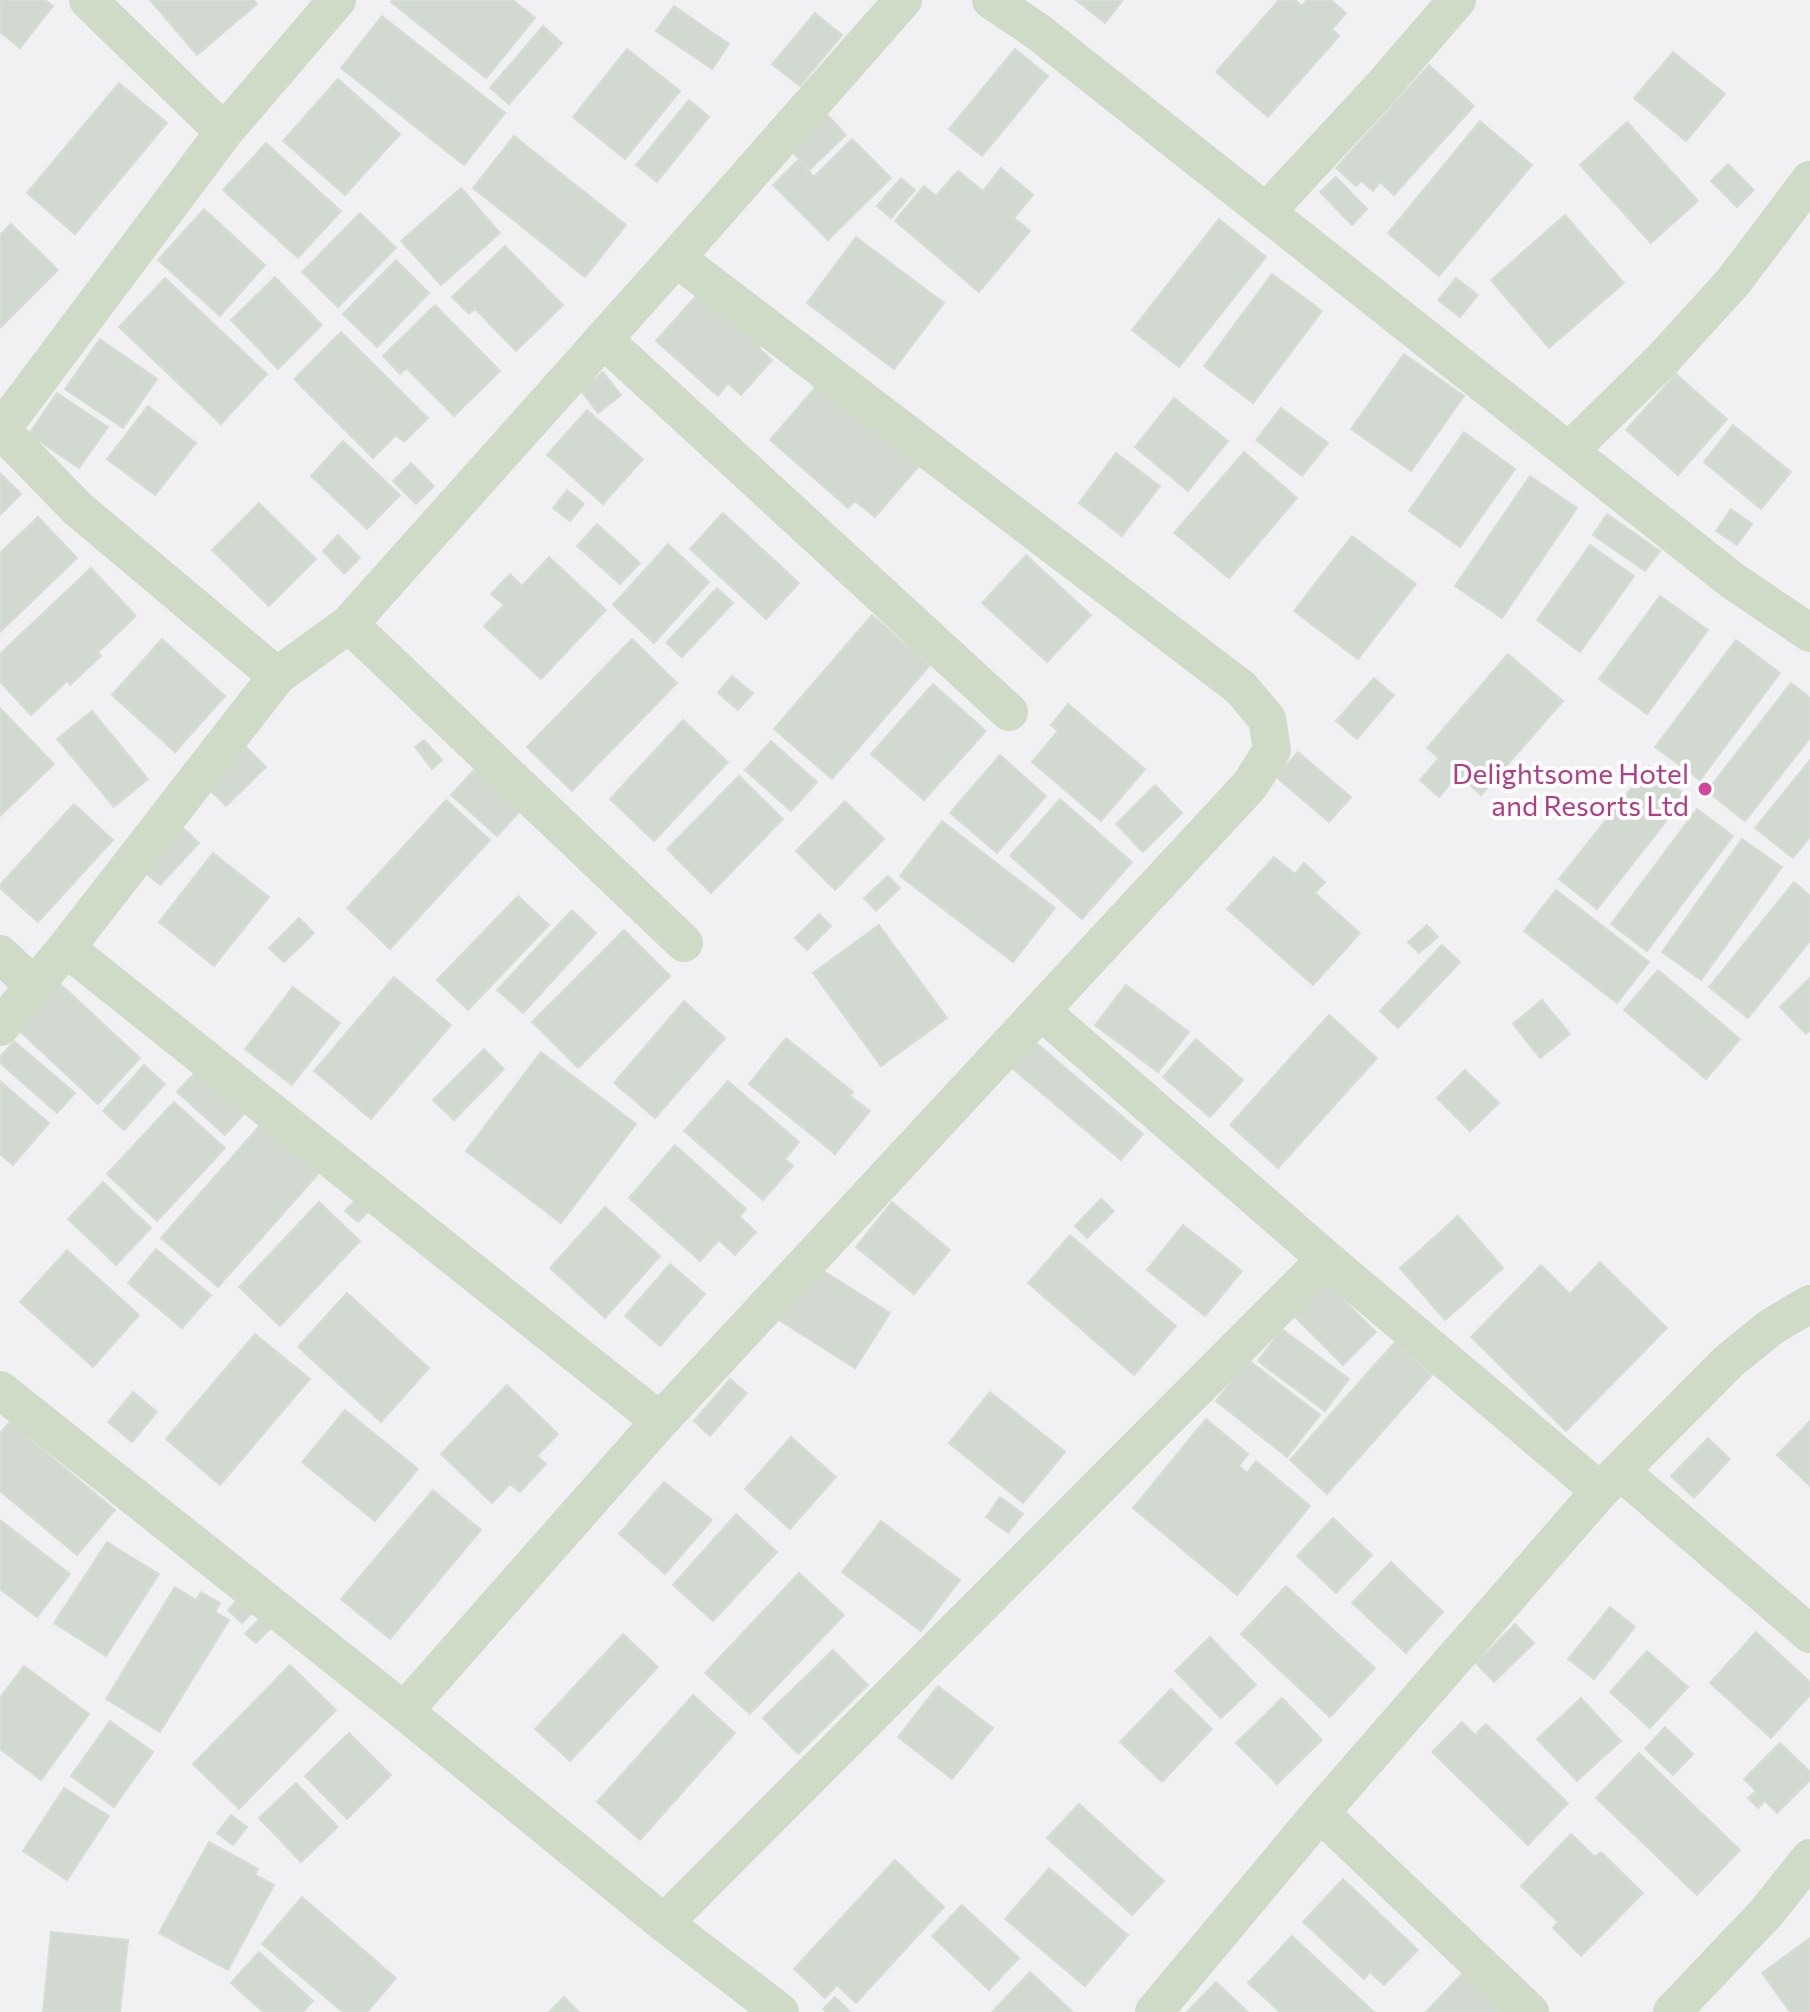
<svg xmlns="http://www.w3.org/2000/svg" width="1810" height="2012" viewBox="0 0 1810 2012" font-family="Commissioner,sans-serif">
	<rect width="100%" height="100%" fill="#f1f1f4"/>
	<path fill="#d2d9d0" stroke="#d6ddd5" stroke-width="2" d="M0,0H45L53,6L20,48L0,32Z
		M150,0H254L257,4L197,55Z
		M393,0H513L535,18L486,78L391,2Z
		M1076,0H1123L1105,23Z
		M1279,0H1295L1302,6L1307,0H1331L1346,13L1332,29L1339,36L1268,117L1216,72Z
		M674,6L729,44L712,69L656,31Z
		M815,13L842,35L800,86L772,64Z
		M382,16L505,113L464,165L341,68Z
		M543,26L562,43L509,104L490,88Z
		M627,49L680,91L625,159L573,117Z
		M1015,49L1048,76L982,156L949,129Z
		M1673,52L1725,94L1686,141L1634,98Z
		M1429,65L1474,106L1394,195L1380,182L1373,191L1361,181L1356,186L1336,168Z
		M338,79L400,134L345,195L283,141Z
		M119,83L167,123L75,234L27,193Z
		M689,100L709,117L657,182L636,165Z
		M822,109L846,135L809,170L785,144Z
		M1480,121L1532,165L1439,276L1388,233Z
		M1627,122L1698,201L1651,243L1580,165Z
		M514,136L626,225L585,277L473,188Z
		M852,139L891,178L828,240L773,185L798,160L814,177Z
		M266,143L341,211L298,258L223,190Z
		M1728,164L1754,190L1737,207L1711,181Z
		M1001,168L1033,195L1014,218L1030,231L979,292L895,221L924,186L936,196L958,171L983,191Z
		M1336,177L1367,209L1352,225L1320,192Z
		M901,178L915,190L891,218L877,206Z
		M461,188L500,233L441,285L401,241Z
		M204,209L265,265L220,316L158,260Z
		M360,213L396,248L338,307L302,272Z
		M1565,215L1624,283L1549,348L1491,280Z
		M1219,219L1266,257L1179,367L1132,330Z
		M11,224L58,270L0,328V235Z
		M856,237L944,303L894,369L807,303Z
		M505,246L563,305L516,351L475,309L469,314L452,297Z
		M396,260L429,293L377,347L343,314Z
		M1272,274L1322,311L1253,403L1204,366Z
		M275,277L322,325L278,369L231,320Z
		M165,278L267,374L221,424L119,327Z
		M1456,278L1478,295L1460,317L1438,300Z
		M704,287L766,341L759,348L772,360L741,395L728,383L718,396L656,341Z
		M435,305L500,371L454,416L406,368L400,374L383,356Z
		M341,332L428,418L404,442L396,435L373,458L294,379Z
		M100,339L157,379L123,428L65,389Z
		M1404,354L1464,396L1411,471L1351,429Z
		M603,372L621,395L598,413L581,391Z
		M1676,374L1727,419L1678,475L1626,430Z
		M820,382L918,467L875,517L855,501L848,508L770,440Z
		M57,393L108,427L79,468L29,434Z
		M1174,398L1228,441L1188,491L1135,447Z
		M148,406L196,443L155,495L107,459Z
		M1281,408L1328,443L1302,476L1256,440Z
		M587,410L643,459L603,504L547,455Z
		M1733,425L1791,472L1761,509L1704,462Z
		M1464,432L1515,469L1460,547L1409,511Z
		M343,441L400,495L367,529L311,476Z
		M1244,452L1297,498L1229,578L1174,533Z
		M1116,453L1160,486L1122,536L1079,503Z
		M411,463L434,486L416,504L393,481Z
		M0,473L21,494L0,515Z
		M1530,476L1577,508L1502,618L1455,586Z
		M567,490L584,504L570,521L553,508Z
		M259,503L316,559L269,606L212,550Z
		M1731,509L1752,524L1737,545L1716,531Z
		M723,513L799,583L766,619L690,549Z
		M1607,514L1660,551L1645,571L1593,535Z
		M38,517L77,558L0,632V553Z
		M597,524L640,563L620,584L577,546Z
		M338,535L360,558L344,574L323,551Z
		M1352,536L1416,584L1358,659L1294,611Z
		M668,544L709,582L654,643L613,605Z
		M1590,545L1634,576L1580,652L1537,620Z
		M1026,555L1091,615L1047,662L982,603Z
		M549,557L606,610L541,679L484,626L504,605L491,594L510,574L522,586Z
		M91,568L136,616L98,652L101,656L70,685L67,681L31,715L0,682V654Z
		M717,588L733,603L682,657L666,643Z
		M1660,596L1708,630L1647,714L1599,679Z
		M872,615L930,665L832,779L774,729Z
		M162,639L225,696L175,752L112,695Z
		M632,639L677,683L572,791L527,747Z
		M1736,640L1780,673L1700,780L1655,747Z
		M1508,654L1563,701L1481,795L1458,774L1439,797L1420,780L1439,758L1427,748Z
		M732,676L753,693L738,710L718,693Z
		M1374,678L1394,695L1357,739L1336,721Z
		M1791,683L1810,698V738L1745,821L1707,791Z
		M933,684L986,731L924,800L871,754Z
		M1068,704L1145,769L1101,821L1032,762L1058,731L1051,725Z
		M0,708L54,764L0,816Z
		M92,711L148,779L114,807L57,739Z
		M683,720L728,762L654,841L610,799Z
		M424,740L442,760L432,769L415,747Z
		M771,741L817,782L791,811L745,770Z
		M246,747L266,767L226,806L206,786Z
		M1298,752L1351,797L1329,822L1276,777Z
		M1000,755L1046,796L997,853L950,813Z
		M1810,760V837L1793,858L1755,828Z
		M1649,766L1686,796L1597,909L1559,879Z
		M475,769L521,810L497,836L451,795Z
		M739,776L783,819L711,893L667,849Z
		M1155,785L1182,813L1143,852L1116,824Z
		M1060,799L1132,862L1082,919L1010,856Z
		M446,800L490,840L390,949L347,908Z
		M845,801L884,839L835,890L796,851Z
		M74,804L113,840L38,922L0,888V885Z
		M1697,809L1733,836L1647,951L1611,924Z
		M942,821L1055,908L1013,962L900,876Z
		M182,827L199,843L160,885L143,871Z
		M1742,839L1782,867L1701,980L1662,952Z
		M213,853L269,897L214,966L159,922Z
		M1274,857L1295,874L1304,863L1325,882L1315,893L1360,933L1313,985L1227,909Z
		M888,876L900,888L876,911L864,898Z
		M1794,882L1810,896V941L1748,1018L1709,987Z
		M1556,890L1649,962L1617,1003L1524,931Z
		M518,896L549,925L468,1010L437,980Z
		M572,910L596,933L523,1013L497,990Z
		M819,914L831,926L807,950L795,938Z
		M299,918L314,933L284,962L269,948Z
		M879,925L947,1018L881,1066L813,973Z
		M1427,925L1438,937L1419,953L1408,942Z
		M624,930L670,976L578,1068L532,1022Z
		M1442,945L1460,962L1398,1028L1380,1011Z
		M1658,970L1740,1039L1706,1079L1624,1010Z
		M394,977L451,1025L371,1119L314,1071Z
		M1810,978V1030L1806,1034L1780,1007Z
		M56,980L140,1058L98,1104L14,1026Z
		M1126,985L1189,1032L1158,1072L1095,1025Z
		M293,987L340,1023L292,1085L245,1049Z
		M1542,1000L1570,1034L1540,1058L1513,1024Z
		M684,1001L725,1038L655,1118L614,1083Z
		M1329,1015L1377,1058L1278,1168L1230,1125Z
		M786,1038L853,1092L850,1096L870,1111L835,1154L749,1084Z
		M1196,1039L1243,1080L1210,1117L1163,1077Z
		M14,1041L75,1093L57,1113L0,1063V1057Z
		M1034,1041L1143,1134L1121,1160L1012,1068Z
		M484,1049L504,1069L454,1120L433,1100Z
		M541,1052L636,1124L561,1223L466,1151Z
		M144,1065L165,1084L124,1130L103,1111Z
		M202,1065L250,1107L225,1135L177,1092Z
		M1465,1070L1499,1103L1470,1131L1437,1098Z
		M0,1081L49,1123L13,1165L0,1154Z
		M728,1081L799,1142L785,1159L793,1166L763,1200L684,1131Z
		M174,1102L225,1148L157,1221L107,1174Z
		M262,1123L319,1173L218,1287L161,1238Z
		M675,1145L746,1209L740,1217L756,1232L735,1255L719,1240L700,1261L629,1198Z
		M103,1182L151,1228L116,1265L68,1219Z
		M361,1194L374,1206L358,1222L345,1211Z
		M1101,1199L1114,1211L1087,1238L1075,1226Z
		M319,1202L360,1241L280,1326L239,1287Z
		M892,1202L950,1250L914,1294L856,1247Z
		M605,1207L660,1256L605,1318L550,1268Z
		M1458,1216L1503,1268L1445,1320L1400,1268Z
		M1183,1225L1242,1271L1205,1316L1147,1270Z
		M1070,1235L1176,1326L1134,1375L1028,1283Z
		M156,1249L211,1295L182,1328L128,1283Z
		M67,1250L139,1315L93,1367L20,1302Z
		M1600,1262L1667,1328L1566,1431L1471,1337L1541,1265L1570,1294Z
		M670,1264L705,1294L660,1346L625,1316Z
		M814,1265L890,1313L855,1368L779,1320Z
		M1325,1281L1376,1332L1343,1365L1292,1314Z
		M347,1293L429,1368L381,1422L298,1347Z
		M1282,1329L1349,1379L1325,1411L1258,1361Z
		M255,1334L310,1379L220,1485L166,1439Z
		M1395,1342L1432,1375L1327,1494L1290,1460Z
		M1248,1360L1320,1415L1287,1457L1216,1401Z
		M730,1379L747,1393L710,1436L694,1421Z
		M507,1385L558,1434L537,1456L546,1464L520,1492L510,1484L492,1503L441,1454Z
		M133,1392L157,1412L132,1442L108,1422Z
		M990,1392L1065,1452L1023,1503L949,1443Z
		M345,1410L418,1469L375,1521L302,1462Z
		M1206,1419L1248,1454L1239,1466L1247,1473L1256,1461L1310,1506L1237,1595L1133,1508Z
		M1810,1421V1486L1777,1455Z
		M10,1422L115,1510L77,1555L0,1491V1433Z
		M791,1437L836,1477L790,1529L745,1489Z
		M1708,1438L1730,1459L1694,1498L1671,1476Z
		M664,1482L712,1520L665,1574L619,1534Z
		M433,1490L481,1530L390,1639L341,1599Z
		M1000,1497L1023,1514L1008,1533L986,1517Z
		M736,1514L777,1552L713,1621L673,1585Z
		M1333,1518L1372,1555L1336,1593L1297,1556Z
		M0,1520L70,1574L37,1617L0,1589Z
		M881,1521L960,1580L921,1631L842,1572Z
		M107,1542L159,1574L106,1656L54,1623Z
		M1391,1562L1443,1612L1406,1653L1352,1603Z
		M799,1573L844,1615L750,1714L705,1673Z
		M1286,1586L1375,1668L1330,1717L1241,1634Z
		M175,1587L196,1600L201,1592L220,1603L215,1612L229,1620L160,1732L106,1699Z
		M239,1598L253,1612L242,1623L228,1610Z
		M1610,1607L1635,1627L1594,1679L1568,1659Z
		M261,1617L272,1627L256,1643L245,1634Z
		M1515,1624L1534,1643L1494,1682L1476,1663Z
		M1756,1632L1810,1682V1695L1771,1738L1710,1683Z
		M623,1634L658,1667L570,1761L535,1729Z
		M1210,1637L1256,1685L1221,1718L1175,1671Z
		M833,1650L868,1685L798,1754L763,1718Z
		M1647,1651L1688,1687L1650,1728L1610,1692Z
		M290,1665L336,1710L239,1809L193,1764Z
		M24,1666L89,1714L41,1780L0,1749V1698Z
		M938,1686L993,1728L952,1779L898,1737Z
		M1171,1689L1212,1729L1162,1782L1120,1742Z
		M693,1695L735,1733L640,1840L597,1802Z
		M1282,1698L1322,1740L1277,1784L1236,1743Z
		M1581,1698L1621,1741L1577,1781L1537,1739Z
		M110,1721L153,1752L114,1807L71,1776Z
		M1462,1722L1475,1735L1486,1724L1568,1803L1528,1845L1432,1752Z
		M1665,1727L1693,1754L1673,1775L1645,1749Z
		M349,1733L391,1775L347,1819L305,1776Z
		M1780,1743L1810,1772V1780L1777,1813L1765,1801L1758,1808L1748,1798L1756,1791L1744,1779Z
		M1639,1753L1740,1850L1697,1895L1596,1798Z
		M296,1783L338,1827L301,1862L259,1818Z
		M64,1788L109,1816L67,1880L23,1851Z
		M1079,1804L1164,1881L1132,1915L1047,1838Z
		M231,1815L247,1827L233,1845L217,1833Z
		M1571,1834L1595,1857L1601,1852L1643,1893L1581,1956L1553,1928L1558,1922L1521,1886Z
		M209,1842L258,1869L255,1875L274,1885L228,1970L159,1933Z
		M895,1860L944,1907L856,2003L837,1985L825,1998L794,1969Z
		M1049,1868L1128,1935L1085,1986L1005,1919Z
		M1343,1879L1418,1950L1384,1985L1370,1972L1364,1979L1303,1922Z
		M302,1897L396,1978L367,2012H343L262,1944Z
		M962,1905L1019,1958L989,1990L932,1936Z
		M51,1932L128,1940L120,2012H43Z
		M1292,1936L1374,2012H1280L1248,1983Z
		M1810,1938V2012H1790L1762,1973Z
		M259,1952L313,2001L303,2012H263L231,1983Z
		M1030,1972L1073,2012H992Z
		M1463,1973L1504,2012H1426Z
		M1216,1982L1248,2012H1187Z
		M564,1997L579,2012H549Z
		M835,1997L850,2012H826L823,2009Z"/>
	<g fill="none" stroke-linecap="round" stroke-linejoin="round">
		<path stroke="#cfdac7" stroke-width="38" d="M88,0L224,132
			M991,0L1037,31L1733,581L1810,633
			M1266,212L1381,88L1457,0
			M603,339L1009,712
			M0,429L78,509L277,676
			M1,430L224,132L337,0
			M1569,451L1662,360L1733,282L1810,180
			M349,624L684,943
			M66,948L660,1421
			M0,954L34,986
			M1041,1011L1326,1259L1600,1491
			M0,1027L66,948L277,676L349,624L676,258L903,0
			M0,1390L404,1711L664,1923L780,2012
			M1620,1471L1810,1634
			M404,1711L660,1421L1250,785L1272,750L1267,719L1241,688L676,258
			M1320,1813L1530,2012
			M664,1923L1326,1259
			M1154,2012L1320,1813L1600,1491L1729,1361L1771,1327L1810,1304
			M1672,2012L1766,1913L1810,1858"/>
	</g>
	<circle fill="#d1479c" stroke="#fff" stroke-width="3" cx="1705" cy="789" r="8"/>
	<g text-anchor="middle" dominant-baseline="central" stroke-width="8" stroke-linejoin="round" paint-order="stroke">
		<g font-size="28" fill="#b23c85" stroke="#fff" text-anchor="end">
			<text x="1689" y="773">Delightsome Hotel<tspan x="1689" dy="32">and Resorts Ltd</tspan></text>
		</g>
	</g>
</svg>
